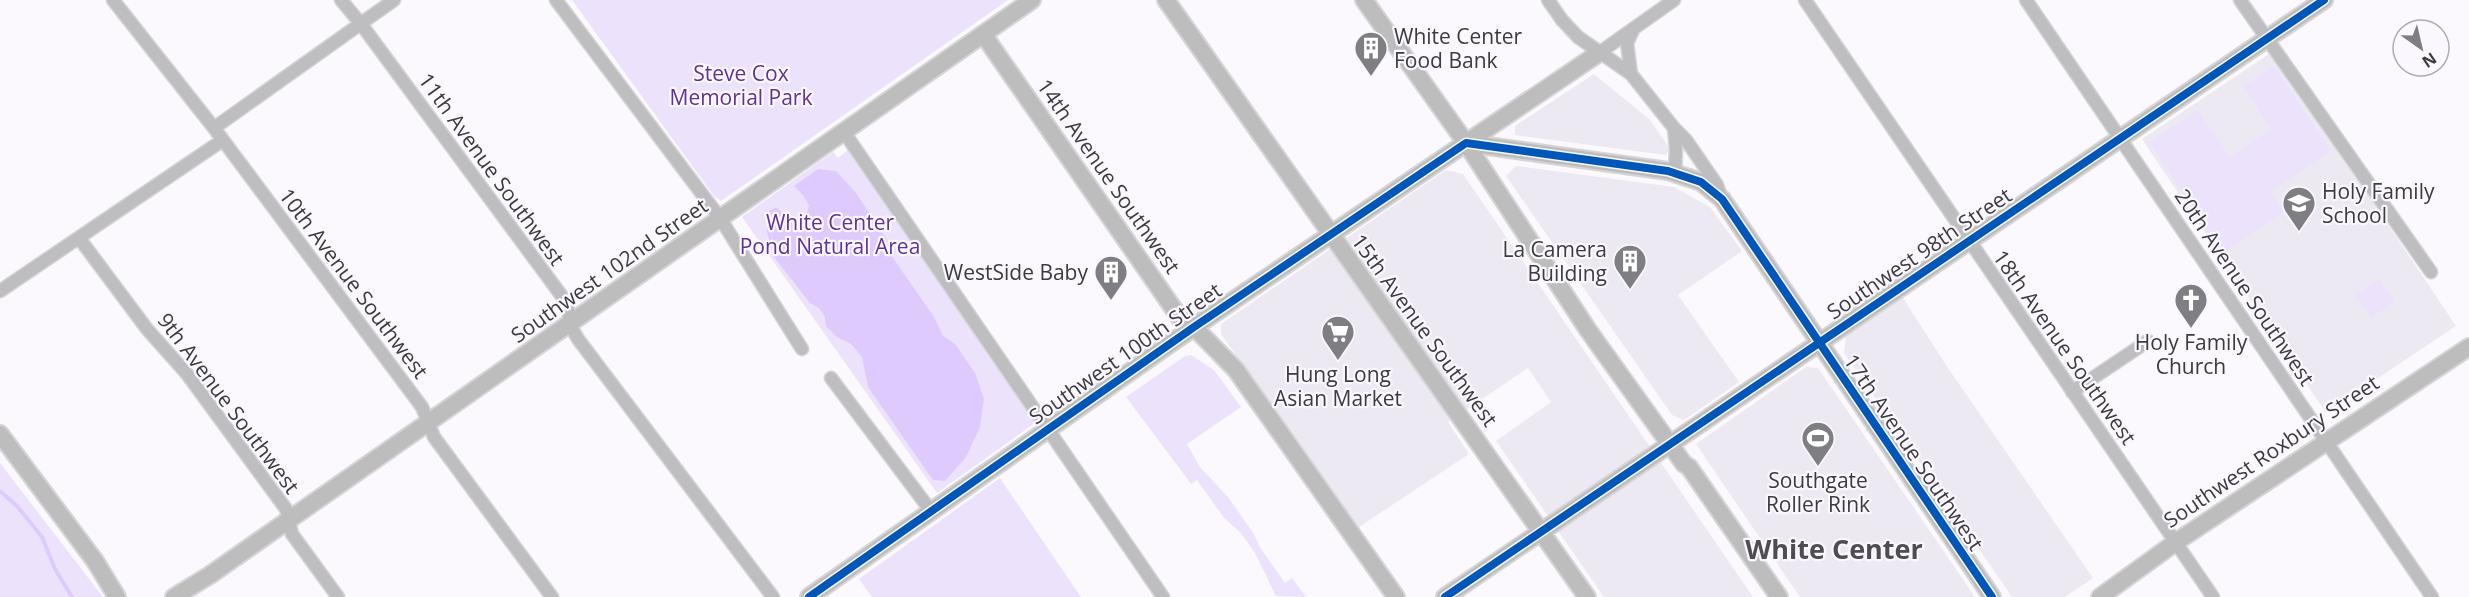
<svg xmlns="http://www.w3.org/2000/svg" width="2469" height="597" viewBox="0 0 2469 597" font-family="'Open Sans',sans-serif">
	<rect width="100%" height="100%" fill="#fbf9fd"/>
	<path fill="#ece9f3" d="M2272,52L2456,326L2326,413L2142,139Z
		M1594,74L1650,120L1670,149L1666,155L1515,135V126Z
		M1516,166L1674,187L1710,207L1742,251L1678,295L1739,382L1684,420L1672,415L1506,176Z
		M1446,170L1463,174L1753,597H1604L1496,441L1551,402L1528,368L1448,422L1469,454L1356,529L1221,334V324Z
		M1903,298L1948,368L2093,578L2065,597H2012L1844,353L1846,335Z
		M1806,367L1818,368L1975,597H1800L1696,444Z"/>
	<path fill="#ede2fc" d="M572,0H1008L721,201L714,196Z
		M2274,66L2331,151L2271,192L2284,212L2223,253L2149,142L2198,110L2230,157L2271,129L2243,86Z
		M848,150L1035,423L937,493L742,217L833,152L838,158Z
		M2379,279L2395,302L2371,318L2355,295Z
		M1191,355L1214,370L1241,407L1187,444L1200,467L1228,497L1254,534L1259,546L1285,583L1292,578L1306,597L1276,596L1255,553L1240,532L1224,518L1197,480L1191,484L1126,397L1185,356Z
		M0,463L103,597H0Z
		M1000,478L1081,597H872L859,579Z"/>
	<path fill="#decafc" d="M818,169L836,171L856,193L886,238L891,255L934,317L943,336L955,344L975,373L984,399L980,427L966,457L945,481L933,480L868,387L862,357L851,344L837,337L826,326L825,317L819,308L810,303L774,257L767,232L768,212L776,207C784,213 788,222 798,227L806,217L809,205L803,195L794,186Z"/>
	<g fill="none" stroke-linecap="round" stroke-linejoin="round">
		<path stroke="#decafc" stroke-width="4" d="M0,491L17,506L42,537L55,569L72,597"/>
		<defs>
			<path id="street" d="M113,0L214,128L422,407L434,437L552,597
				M341,0L361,24L564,299L568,309L570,325L578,339L773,597
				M556,0L720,218L802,349
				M1548,0L1562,20L1578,37L1631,74L1674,128L1686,140L1717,185L1721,197
				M1805,0L2213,597
				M2026,0L2432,597
				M2240,0L2431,272
				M1599,53L1674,0
				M1631,74L1627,43L1633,30
				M214,128L394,0
				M1674,128L1676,149L1675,173
				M844,132L1163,597
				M79,238L147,329L187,374L286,509L292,534L338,597
				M0,291L223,140
				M831,378L931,511
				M2072,392L2148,341"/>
			<path id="secondary" d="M1166,0L1587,597
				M1364,0L1466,143L1588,330L1684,464L1689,467L1779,597
				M983,34L1180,318L1194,327L1236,370L1396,597
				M1466,143L1668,171L1701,182L1722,199L1992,597
				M0,434L95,561L117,597
				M174,597L210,575L1032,0
				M809,597L1194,327L1599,53
				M1445,597L2324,0
				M2100,597L2176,542L2469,347"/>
		</defs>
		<use href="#street" stroke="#d5d4d6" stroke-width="15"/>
		<use href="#secondary" stroke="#d5d4d6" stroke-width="20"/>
		<use href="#street" stroke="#bebdbf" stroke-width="12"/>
		<use href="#secondary" stroke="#bdbdbe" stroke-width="16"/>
		<defs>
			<path id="cycleway" d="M809,597L1194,327L1466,143L1668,171L1701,182L1722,199L1992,597
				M1445,597L2324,0"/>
		</defs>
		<use href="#cycleway" stroke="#faf8fe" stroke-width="11"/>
		<use href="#cycleway" stroke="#0057b8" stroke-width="8"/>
	</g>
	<defs>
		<symbol id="building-pin" viewBox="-11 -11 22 30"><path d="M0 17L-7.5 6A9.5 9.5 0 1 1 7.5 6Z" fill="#7f7e82" stroke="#faf8fe"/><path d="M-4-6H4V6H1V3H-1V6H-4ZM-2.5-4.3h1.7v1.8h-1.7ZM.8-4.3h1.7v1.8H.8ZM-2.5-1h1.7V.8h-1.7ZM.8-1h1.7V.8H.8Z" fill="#fff"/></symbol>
		<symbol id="school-pin" viewBox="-11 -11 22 30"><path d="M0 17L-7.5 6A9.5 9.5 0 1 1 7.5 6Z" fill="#7f7e82" stroke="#faf8fe"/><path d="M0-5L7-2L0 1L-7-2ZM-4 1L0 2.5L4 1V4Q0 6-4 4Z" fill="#fff"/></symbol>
		<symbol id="church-pin" viewBox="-11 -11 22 30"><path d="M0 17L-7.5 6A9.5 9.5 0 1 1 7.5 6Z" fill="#7f7e82" stroke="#faf8fe"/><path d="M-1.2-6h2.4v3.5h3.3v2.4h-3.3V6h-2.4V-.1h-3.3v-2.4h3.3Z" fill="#fff"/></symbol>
		<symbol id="supermarket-pin" viewBox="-11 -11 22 30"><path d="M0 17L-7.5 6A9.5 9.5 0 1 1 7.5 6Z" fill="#7f7e82" stroke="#faf8fe"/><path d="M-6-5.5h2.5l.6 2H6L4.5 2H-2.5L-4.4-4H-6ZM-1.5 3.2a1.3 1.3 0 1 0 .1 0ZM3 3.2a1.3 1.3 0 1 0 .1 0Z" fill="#fff"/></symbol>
		<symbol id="stadium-pin" viewBox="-11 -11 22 30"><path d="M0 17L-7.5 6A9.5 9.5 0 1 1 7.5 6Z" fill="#7f7e82" stroke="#faf8fe"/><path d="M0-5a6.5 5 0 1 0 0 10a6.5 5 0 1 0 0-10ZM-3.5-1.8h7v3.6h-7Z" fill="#fff"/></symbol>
	</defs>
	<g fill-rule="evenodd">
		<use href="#building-pin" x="1352" y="29" width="38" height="52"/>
		<use href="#school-pin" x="2280" y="184" width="38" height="52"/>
		<use href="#building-pin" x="1611" y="242" width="38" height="52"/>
		<use href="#building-pin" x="1092" y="253" width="38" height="52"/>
		<use href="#church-pin" x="2172" y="281" width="38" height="52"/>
		<use href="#supermarket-pin" x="1319" y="313" width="38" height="52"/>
		<use href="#stadium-pin" x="1799" y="419" width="38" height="52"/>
	</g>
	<g text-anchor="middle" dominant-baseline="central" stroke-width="4.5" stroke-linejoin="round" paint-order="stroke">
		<g font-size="21" fill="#3c3b3f" stroke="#faf8fe">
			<text x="1394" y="36" text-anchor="start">White Center<tspan x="1394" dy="24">Food Bank</tspan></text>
			<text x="2322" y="191" text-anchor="start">Holy Family<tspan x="2322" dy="24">School</tspan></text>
			<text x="1607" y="249" text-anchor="end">La Camera<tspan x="1607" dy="24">Building</tspan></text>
			<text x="1088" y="272" text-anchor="end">WestSide Baby</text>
			<text x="2191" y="342">Holy Family<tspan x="2191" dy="24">Church</tspan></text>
			<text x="1338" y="374">Hung Long<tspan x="1338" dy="24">Asian Market</tspan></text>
			<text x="1818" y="480">Southgate<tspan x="1818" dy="24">Roller Rink</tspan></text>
		</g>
		<g font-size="21" fill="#623194" stroke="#faf8fe">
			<text x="741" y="73">Steve Cox<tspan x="741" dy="24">Memorial Park</tspan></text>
			<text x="830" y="222">White Center<tspan x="830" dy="24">Pond Natural Area</tspan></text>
		</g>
		<g font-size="21" fill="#3c3b3f" stroke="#faf8fe">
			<text transform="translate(492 169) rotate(54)">11th Avenue Southwest</text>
			<text transform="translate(1109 176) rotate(55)">14th Avenue Southwest</text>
			<text transform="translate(1919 253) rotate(-34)">Southwest 98th Street</text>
			<text transform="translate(609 270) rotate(-35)">Southwest 102nd Street</text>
			<text transform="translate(354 283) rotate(53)">10th Avenue Southwest</text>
			<text transform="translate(2245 287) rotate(56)">20th Avenue Southwest</text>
			<text transform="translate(1425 330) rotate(54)">15th Avenue Southwest</text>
			<text transform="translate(2065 347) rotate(55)">18th Avenue Southwest</text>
			<text transform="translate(1125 353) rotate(-35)">Southwest 100th Street</text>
			<text transform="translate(229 403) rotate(53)">9th Avenue Southwest</text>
			<text transform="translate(2271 451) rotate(-34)">Southwest Roxbury Street</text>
			<text transform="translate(1914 452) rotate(56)">17th Avenue Southwest</text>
		</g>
		<g font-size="27" font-weight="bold" fill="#504c55" stroke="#faf8fe">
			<text x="1834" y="548">White Center</text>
		</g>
	</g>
	<g transform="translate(2421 48) rotate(146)"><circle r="28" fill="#faf8fe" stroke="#aeacb2" stroke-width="1.5"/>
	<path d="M0-4.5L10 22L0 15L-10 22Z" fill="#7f7e82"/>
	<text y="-9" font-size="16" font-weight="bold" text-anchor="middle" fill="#3c3b3f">N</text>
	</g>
</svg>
